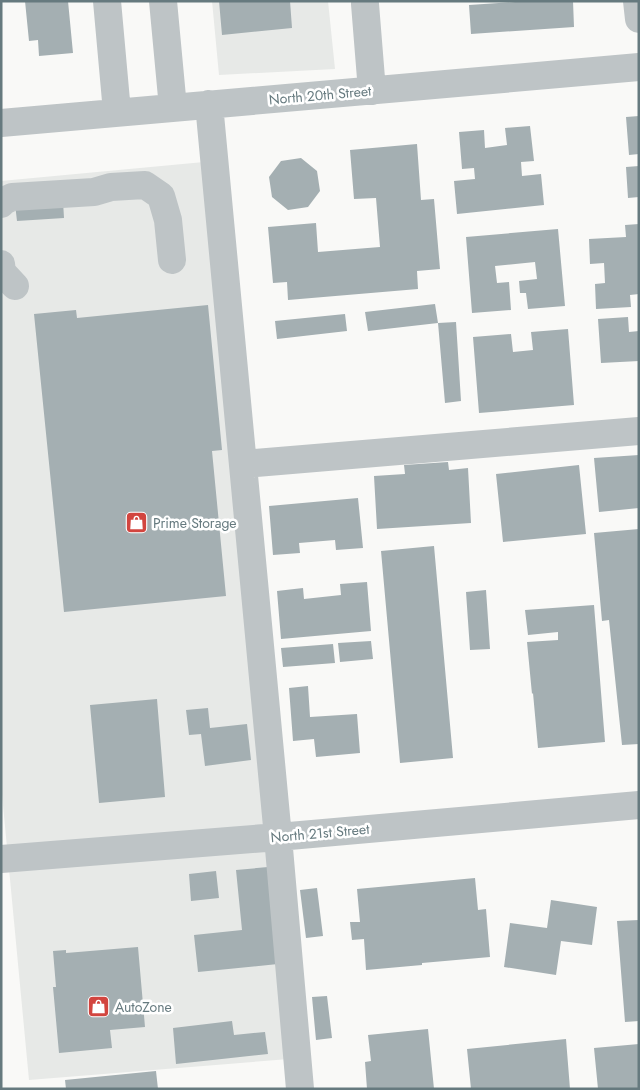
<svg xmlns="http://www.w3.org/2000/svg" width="640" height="1090" viewBox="0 0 640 1090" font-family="Jost,sans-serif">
	<rect width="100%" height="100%" fill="#f9f9f7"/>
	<path fill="#e7e9e7" d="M212,1H328L335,69L219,75Z
		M204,162L289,1059L29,1080L1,784V181Z"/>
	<path fill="#a4afb2" d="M25,1H68L73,53L39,56L38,40L29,41Z
		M219,1H290L292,28L222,35Z
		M530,1H573L574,27L471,34L469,5Z
		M639,116V154L629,155L626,117Z
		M530,126L534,161L521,162L522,176L541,174L544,205L457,214L454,181L475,179L474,168L462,169L459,132L484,130L485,148L507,145L505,128Z
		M417,144L421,200L434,199L440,269L417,271L418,289L288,300L287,282L273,283L268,227L316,223L318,252L380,247L376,198L354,199L350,150Z
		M301,158L317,171L320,191L308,207L288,210L272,197L269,177L281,161Z
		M639,166V197L628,198L626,167Z
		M63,201L64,218L17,221L15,204Z
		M639,224V294L630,295L631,307L596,309L595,284L605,283L604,263L590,264L589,239L626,237L625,225Z
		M558,229L565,306L528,309L526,293H520L519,281L537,279L535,262L495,266L497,283L509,282L511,310L472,313L466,237Z
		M435,304L438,323L368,331L365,312Z
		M208,305L222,450L212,451L226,596L64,612L34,314L76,310L77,318Z
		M345,314L347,331L277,339L275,321Z
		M628,317L629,332L639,331V361L601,363L598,319Z
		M456,322L461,401L445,403L438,323Z
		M568,329L574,405L479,413L473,337L511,334L513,352L533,350L531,332Z
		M639,455V508L599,512L594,458Z
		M448,462L449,470L468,468L471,523L377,529L374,476L405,474L404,465Z
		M579,465L586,534L503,542L496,474Z
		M358,498L363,548L336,550L335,540L299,543L300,553L273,555L269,506Z
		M639,529V744L622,745L609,620L602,621L594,533Z
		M434,546L453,758L400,763L381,551Z
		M367,582L371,631L281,639L277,591L303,588L304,599L341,595L340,584Z
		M486,590L490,649L470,650L466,592Z
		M594,605L605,742L538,748L533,693L532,694L527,642L558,640V632L528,635L525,610Z
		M371,641L373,659L340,662L338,643Z
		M333,644L335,663L283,667L281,648Z
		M308,686L310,717L357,714L360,753L316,757L314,739L293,741L289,688Z
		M157,699L165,797L99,803L90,705Z
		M208,708L210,728L247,724L251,760L205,766L201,734L189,735L186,710Z
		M268,867L278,964L198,972L194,935L242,930L236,870Z
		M216,871L219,898L191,901L189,874Z
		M475,878L478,910L486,909L490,957L422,963V965L366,970L364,939L352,940L350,922H360L357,889Z
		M317,888L323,936L306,938L300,890Z
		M551,900L597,907L592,945L561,941L556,975L504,967L510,923L547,928Z
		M639,920V1021L625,1022L617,921Z
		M138,947L145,1027L110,1030L112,1048L59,1053L53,987H56L53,951L66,950V953Z
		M327,996L332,1038L316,1040L312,997Z
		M232,1021L234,1035L265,1032L268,1054L176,1064L173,1028Z
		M428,1029L434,1089H367L365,1062L371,1061L368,1035Z
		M566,1039L570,1089H471L467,1049Z
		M639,1044V1089H598L594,1048Z
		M156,1071L158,1089H66L65,1080Z"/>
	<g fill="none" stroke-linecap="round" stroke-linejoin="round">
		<path stroke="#bec4c6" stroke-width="28" d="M107,1L117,112
			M163,1L173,108
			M637,1L639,19
			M365,4L372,91
			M209,104L278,837L300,1089
			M1,123L639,67
			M1,204L2,202L12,197L94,192L111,187L145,185L161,196L168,220L172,260
			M1,264L2,272L15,286
			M243,464L639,431
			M1,859L278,837L639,805"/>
	</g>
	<defs>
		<symbol id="shop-square" viewBox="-11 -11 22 22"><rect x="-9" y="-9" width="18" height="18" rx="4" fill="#d2453f" stroke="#fff"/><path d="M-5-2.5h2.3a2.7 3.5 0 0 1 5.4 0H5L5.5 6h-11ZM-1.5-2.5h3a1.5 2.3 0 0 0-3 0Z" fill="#fff"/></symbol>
	</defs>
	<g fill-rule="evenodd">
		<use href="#shop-square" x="124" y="510" width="25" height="25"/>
		<use href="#shop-square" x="86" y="994" width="25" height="25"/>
	</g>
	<g text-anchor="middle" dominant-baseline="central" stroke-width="5" stroke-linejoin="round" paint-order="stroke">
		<g font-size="14" fill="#667a7f" stroke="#fff">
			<text transform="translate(320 95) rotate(-5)">North 20th Street</text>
			<text transform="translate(320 833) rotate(-5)">North 21st Street</text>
		</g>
		<g font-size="14" fill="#667a7f" stroke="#fff" text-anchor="start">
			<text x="153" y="523">Prime Storage</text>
			<text x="115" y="1007">AutoZone</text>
		</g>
	</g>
	<rect width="640" height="1090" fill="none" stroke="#667a7f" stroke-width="5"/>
</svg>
